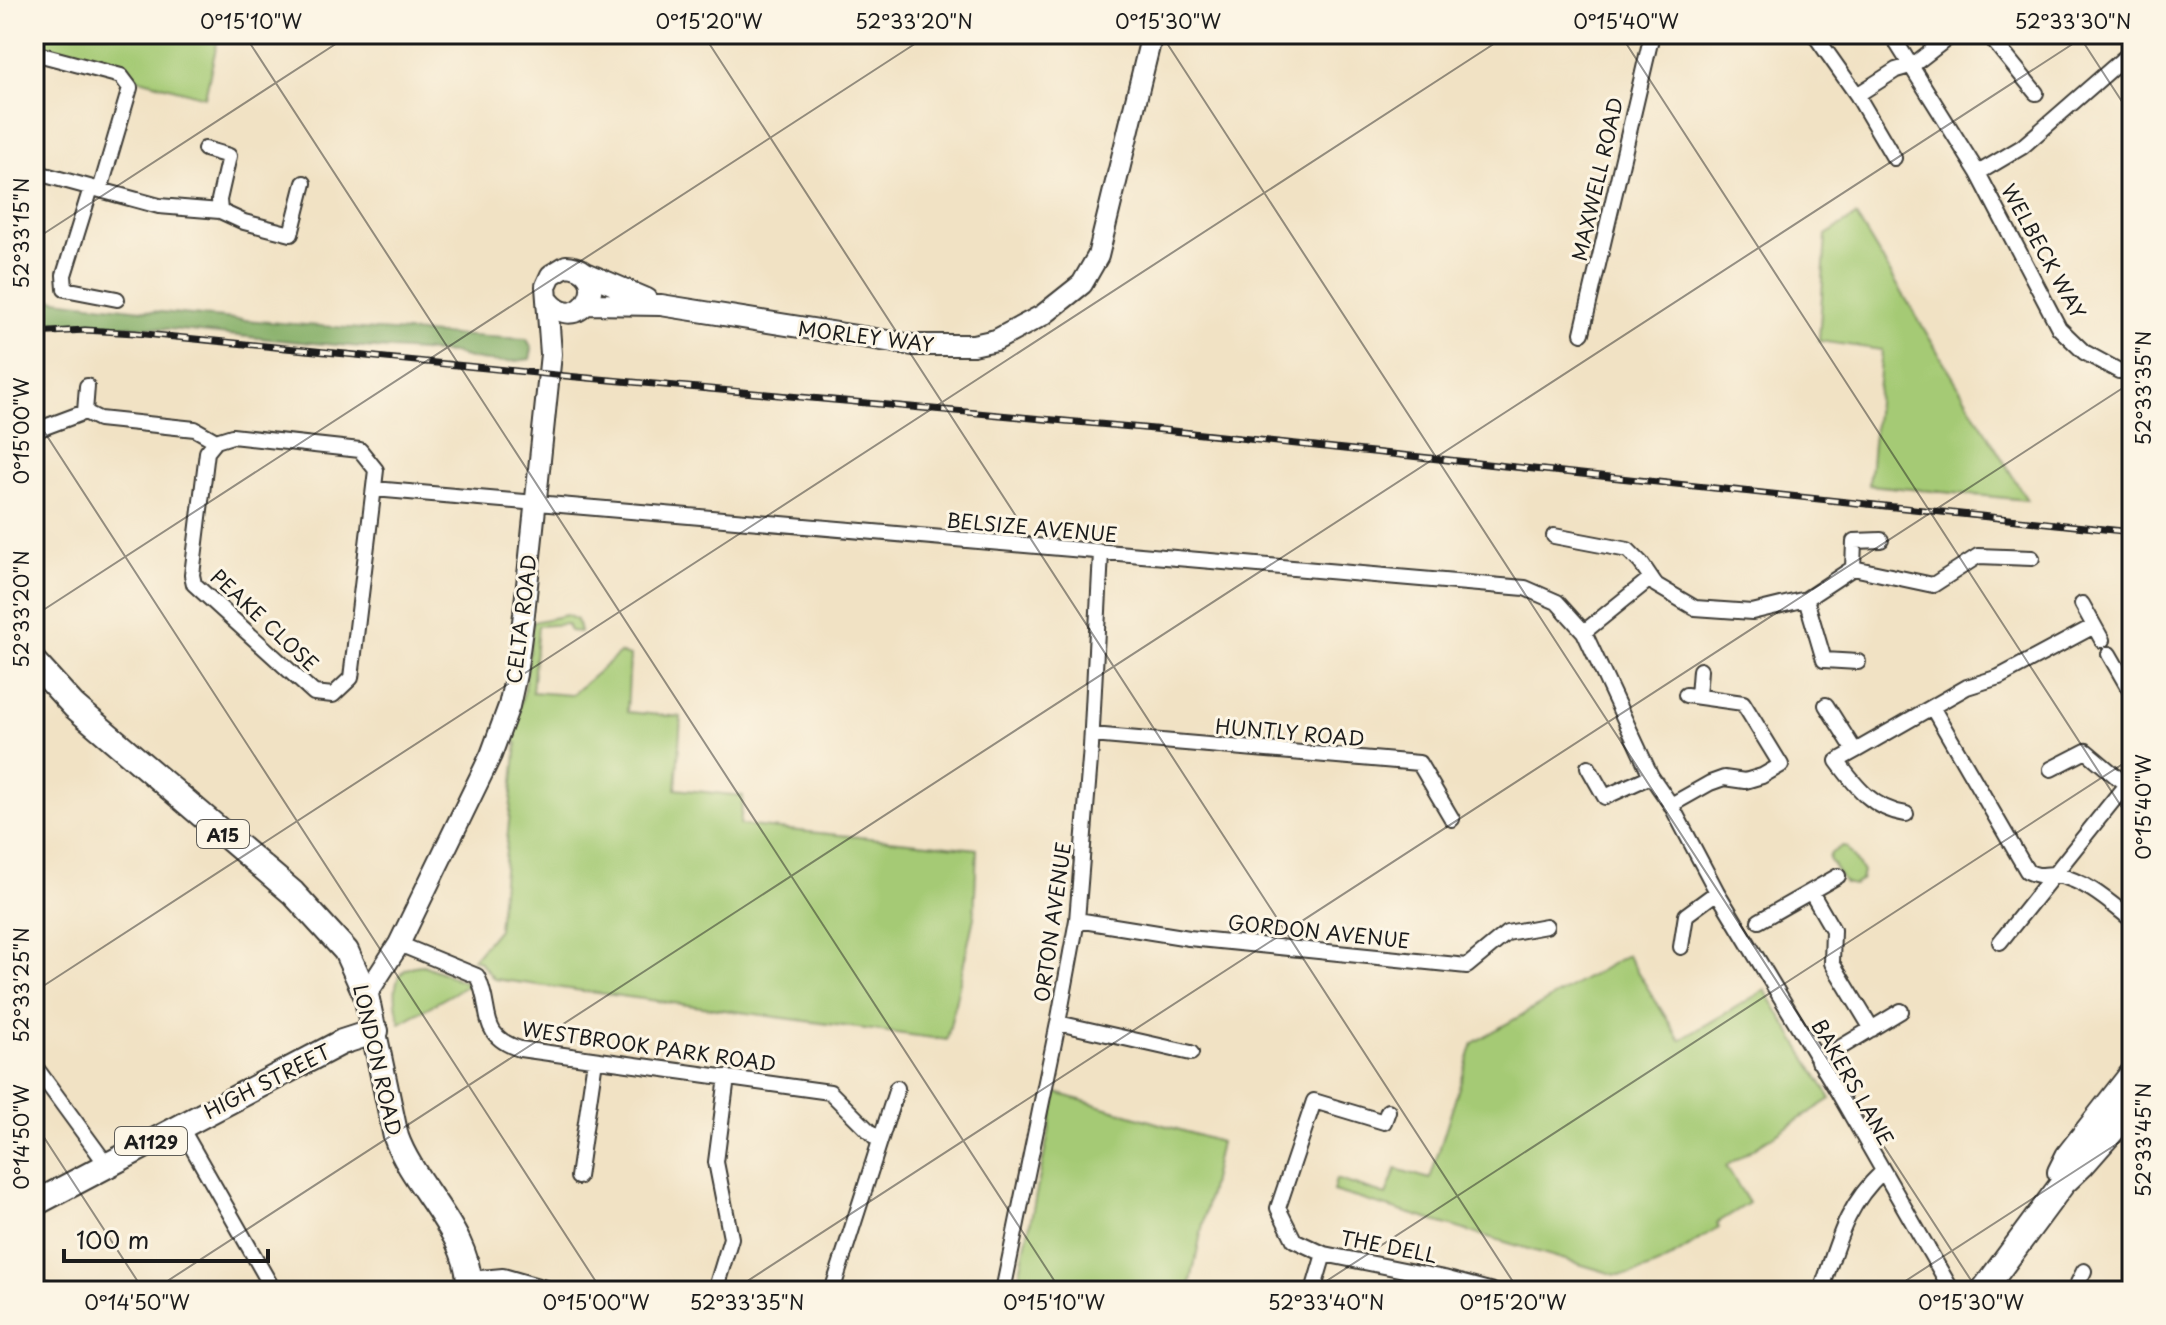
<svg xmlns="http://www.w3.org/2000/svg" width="2166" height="1325" viewBox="0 0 2166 1325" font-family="'Playpen Sans',sans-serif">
	<rect width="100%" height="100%" fill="#fcf5e5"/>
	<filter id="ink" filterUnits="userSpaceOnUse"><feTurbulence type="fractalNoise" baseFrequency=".0125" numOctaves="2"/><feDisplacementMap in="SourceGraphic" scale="16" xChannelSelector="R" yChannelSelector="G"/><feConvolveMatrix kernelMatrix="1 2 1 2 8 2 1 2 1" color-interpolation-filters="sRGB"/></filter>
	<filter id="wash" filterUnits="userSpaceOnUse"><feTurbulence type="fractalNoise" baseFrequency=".006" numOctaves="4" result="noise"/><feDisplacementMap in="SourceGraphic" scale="32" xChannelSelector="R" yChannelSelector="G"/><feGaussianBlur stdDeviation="1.8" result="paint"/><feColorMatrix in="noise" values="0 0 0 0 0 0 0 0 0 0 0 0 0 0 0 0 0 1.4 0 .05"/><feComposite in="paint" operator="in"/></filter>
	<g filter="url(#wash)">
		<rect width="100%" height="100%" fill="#f1e2c4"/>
		<path fill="#a5ca74" stroke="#607348" stroke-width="2" d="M34,34H219L205,97L34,50Z
			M1856,216L2027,500L1869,485L1882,350L1819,341L1826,235Z
			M566,615L577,620L580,632L570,631L567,624L538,626L532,692L571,695L620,653L630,656L627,712L681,717L676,789L743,796L740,825L977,849L974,917L947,1040L494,979L479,961L473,959L498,929L517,743L508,739L524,692L533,622Z
			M1842,846L1847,847L1863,872L1861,880L1853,885L1845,883L1829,859L1830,854Z
			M1627,955L1680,1040L1765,990L1831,1099L1726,1166L1749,1203L1717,1223L1719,1227C1687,1246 1654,1276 1616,1275L1333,1191L1336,1179L1386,1195L1396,1169L1430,1179L1473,1043Z
			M423,965L470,984L400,1023C394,999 388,966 423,965Z
			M1057,1093L1220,1142L1189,1291H1016Z"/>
		<path fill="#84ae66" stroke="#506541" stroke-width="2" d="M34,297C198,319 362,330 527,339L532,349L530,359C505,364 477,362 453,353C385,349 317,344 249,337C177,330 106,321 34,325Z"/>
	</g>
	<g filter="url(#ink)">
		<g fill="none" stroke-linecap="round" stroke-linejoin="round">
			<defs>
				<path id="street" d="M1814,34L1857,95L1894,158
					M1891,34L1978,173L2059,328L2084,352L2119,371
					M1988,34L2036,93
					M34,53L121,76L130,88L100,190
					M1857,95L1896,70L1913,65L1953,34
					M205,149L229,156L219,200L220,211
					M34,172L159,206L220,211L244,222L291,234L304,183
					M1978,173L2022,147L2132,51
					M91,188L64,275L65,289L117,299
					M1582,333L1652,34
					M85,412L87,386
					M34,431L85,412L99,419L195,429L216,441
					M232,436L360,450L376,470L351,678L333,695L314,693L194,584L192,575L207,452L216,441Z
					M374,489L1525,588L1557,602L1584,632L1651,776L1671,805L1717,892L1838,1092L1951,1289L1956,1291
					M1554,536L1628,550L1641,563L1656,585L1695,608L1752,612L1806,599L1853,568L1933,585L1978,556L2032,558
					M1853,568L1854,541L1881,540
					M1806,599L1824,660L1858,662
					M2082,604L2102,640
					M2094,626L1999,677L1967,687L1932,707L2027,871C2043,879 2044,872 2057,875C2088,882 2108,901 2132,920
					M1584,632L1651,578
					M2109,654L2132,694
					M1698,696L1700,670
					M1826,705L1855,751L1932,707
					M1092,735L1419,763L1452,819
					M1855,751L1837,761C1856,787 1873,809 1906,814
					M1588,767L1605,797L1651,776
					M2051,769L2086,751L2125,784
					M1671,805L1710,783L1724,778L1745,781L1762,776L1781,765L1743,703L1686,695
					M1811,892L1833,930L1832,963L1872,1029
					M1077,920L1189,938L1467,966L1507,933L1546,926
					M1759,921L1838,876
					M2000,942L2132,777
					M399,944L477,976C494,1009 476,1035 520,1049L830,1092L879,1141
					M1681,947L1686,915L1717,892
					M1058,1023L1191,1053
					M1818,1061L1901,1011
					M34,1065L107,1165
					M1388,1111L1384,1122L1314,1101L1278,1208L1294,1240L1324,1254L1444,1278L1493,1291
					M180,1126L274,1291
					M578,1177L595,1060
					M36,1291L42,1286L59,1291
					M715,1291L731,1238L716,1162L727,1077
					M832,1291L897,1088
					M1003,1291L1058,1023L1077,920L1091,747L1101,553
					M1313,1291L1324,1254
					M1821,1291C1838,1243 1844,1208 1882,1172
					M2074,1291L2084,1271"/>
				<path id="secondary" d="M586,273L647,299
					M587,304L661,305L913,345H973L996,340L1043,315L1082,284L1098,256L1152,34
					M366,995L399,944L491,755L509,706L516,674L524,614L551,354L546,286L551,275L566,266C616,269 581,340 549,301
					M470,1282L503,1279L545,1291"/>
				<path id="primary" d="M34,662L74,706L293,893L346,951L366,995L396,1137C414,1188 473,1235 469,1291
					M2060,1172L2068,1156L2132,1074
					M34,1204L342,1042L376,1031
					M1983,1291L2063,1183L2082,1165L2132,1108"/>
			</defs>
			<use href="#street" stroke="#3c3a35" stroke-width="18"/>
			<use href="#secondary" stroke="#3c3a35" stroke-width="24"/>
			<use href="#primary" stroke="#3c3a35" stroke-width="28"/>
			<use href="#street" stroke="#fff" stroke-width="14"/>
			<use href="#secondary" stroke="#fff" stroke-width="20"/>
			<use href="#primary" stroke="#fff" stroke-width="24"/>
			<defs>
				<path id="rail" d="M34,333L85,330L135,333L566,376L1154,429L2132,532"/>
			</defs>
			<use href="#rail" stroke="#1c1c1c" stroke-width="7"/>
			<use href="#rail" stroke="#fcf5e5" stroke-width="4" stroke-dasharray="12" stroke-linecap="butt"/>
		</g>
	</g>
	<path fill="none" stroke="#1c1c1c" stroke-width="2" stroke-opacity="0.45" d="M244,34L1061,1291M703,34L1519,1291M1161,34L1978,1291M1620,34L2132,823M2078,34L2132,117M34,240L351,34M34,416L602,1291M34,616L930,34M34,992L1509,34M34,1122L144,1291M152,1291L2088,34M732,1291L2132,382M1311,1291L2132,758M1890,1291L2132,1134"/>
	<g text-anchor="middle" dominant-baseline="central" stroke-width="6" stroke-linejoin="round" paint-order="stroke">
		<g fill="#fcf5e5" stroke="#5f5d58" stroke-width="2">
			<rect x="197" y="820" width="52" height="28" rx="6"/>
			<rect x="115" y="1127" width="72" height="28" rx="6"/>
		</g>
		<g font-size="18" font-weight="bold" fill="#1c1c1c">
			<text x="223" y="834">A15</text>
			<text x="151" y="1141">A1129</text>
		</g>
		<g font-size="20" fill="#1c1c1c" stroke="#fcf5e5">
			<text transform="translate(1597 179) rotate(-77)">MAXWELL ROAD</text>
			<text transform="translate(2044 251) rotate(61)">WELBECK WAY</text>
			<text transform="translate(866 336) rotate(7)">MORLEY WAY</text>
			<text transform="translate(1032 527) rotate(5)">BELSIZE AVENUE</text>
			<text transform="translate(521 619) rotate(-83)">CELTA ROAD</text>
			<text transform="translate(265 620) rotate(43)">PEAKE CLOSE</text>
			<text transform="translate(1290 732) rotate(5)">HUNTLY ROAD</text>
			<text transform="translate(1052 922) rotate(-82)">ORTON AVENUE</text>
			<text transform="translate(1319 931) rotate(6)">GORDON AVENUE</text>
			<text transform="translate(649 1046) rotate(8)">WESTBROOK PARK ROAD</text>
			<text transform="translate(378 1060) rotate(77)">LONDON ROAD</text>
			<text transform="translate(267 1081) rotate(-27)">HIGH STREET</text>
			<text transform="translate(1853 1082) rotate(60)">BAKERS LANE</text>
			<text transform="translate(1389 1246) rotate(11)">THE DELL</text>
		</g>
	</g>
	<rect width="2166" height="1325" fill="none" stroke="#fcf5e5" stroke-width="88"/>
	<path d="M64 1249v12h204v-12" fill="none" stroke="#1c1c1c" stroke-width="4"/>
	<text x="76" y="1249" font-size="24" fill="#1c1c1c" stroke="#fcf5e5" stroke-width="6" paint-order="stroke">100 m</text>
	<rect x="44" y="44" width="2078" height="1237" fill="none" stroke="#1c1c1c" stroke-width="3"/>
	<g font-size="20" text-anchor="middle" fill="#1c1c1c">
		<text x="251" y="29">0°15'10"W</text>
		<text x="709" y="29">0°15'20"W</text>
		<text x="914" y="29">52°33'20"N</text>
		<text x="1168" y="29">0°15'30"W</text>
		<text x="1626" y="29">0°15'40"W</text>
		<text x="2073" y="29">52°33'30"N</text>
		<text transform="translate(22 233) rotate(-90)" y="7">52°33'15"N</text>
		<text transform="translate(2144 388) rotate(-90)" y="7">52°33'35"N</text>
		<text transform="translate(22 431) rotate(-90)" y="7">0°15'00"W</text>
		<text transform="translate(22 609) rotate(-90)" y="7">52°33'20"N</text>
		<text transform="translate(2144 807) rotate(-90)" y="7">0°15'40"W</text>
		<text transform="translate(22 985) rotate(-90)" y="7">52°33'25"N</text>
		<text transform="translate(22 1137) rotate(-90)" y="7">0°14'50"W</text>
		<text transform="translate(2144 1140) rotate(-90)" y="7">52°33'45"N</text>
		<text x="137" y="1310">0°14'50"W</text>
		<text x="596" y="1310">0°15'00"W</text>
		<text x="747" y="1310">52°33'35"N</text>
		<text x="1054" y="1310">0°15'10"W</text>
		<text x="1326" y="1310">52°33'40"N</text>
		<text x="1513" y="1310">0°15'20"W</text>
		<text x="1971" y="1310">0°15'30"W</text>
	</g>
</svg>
